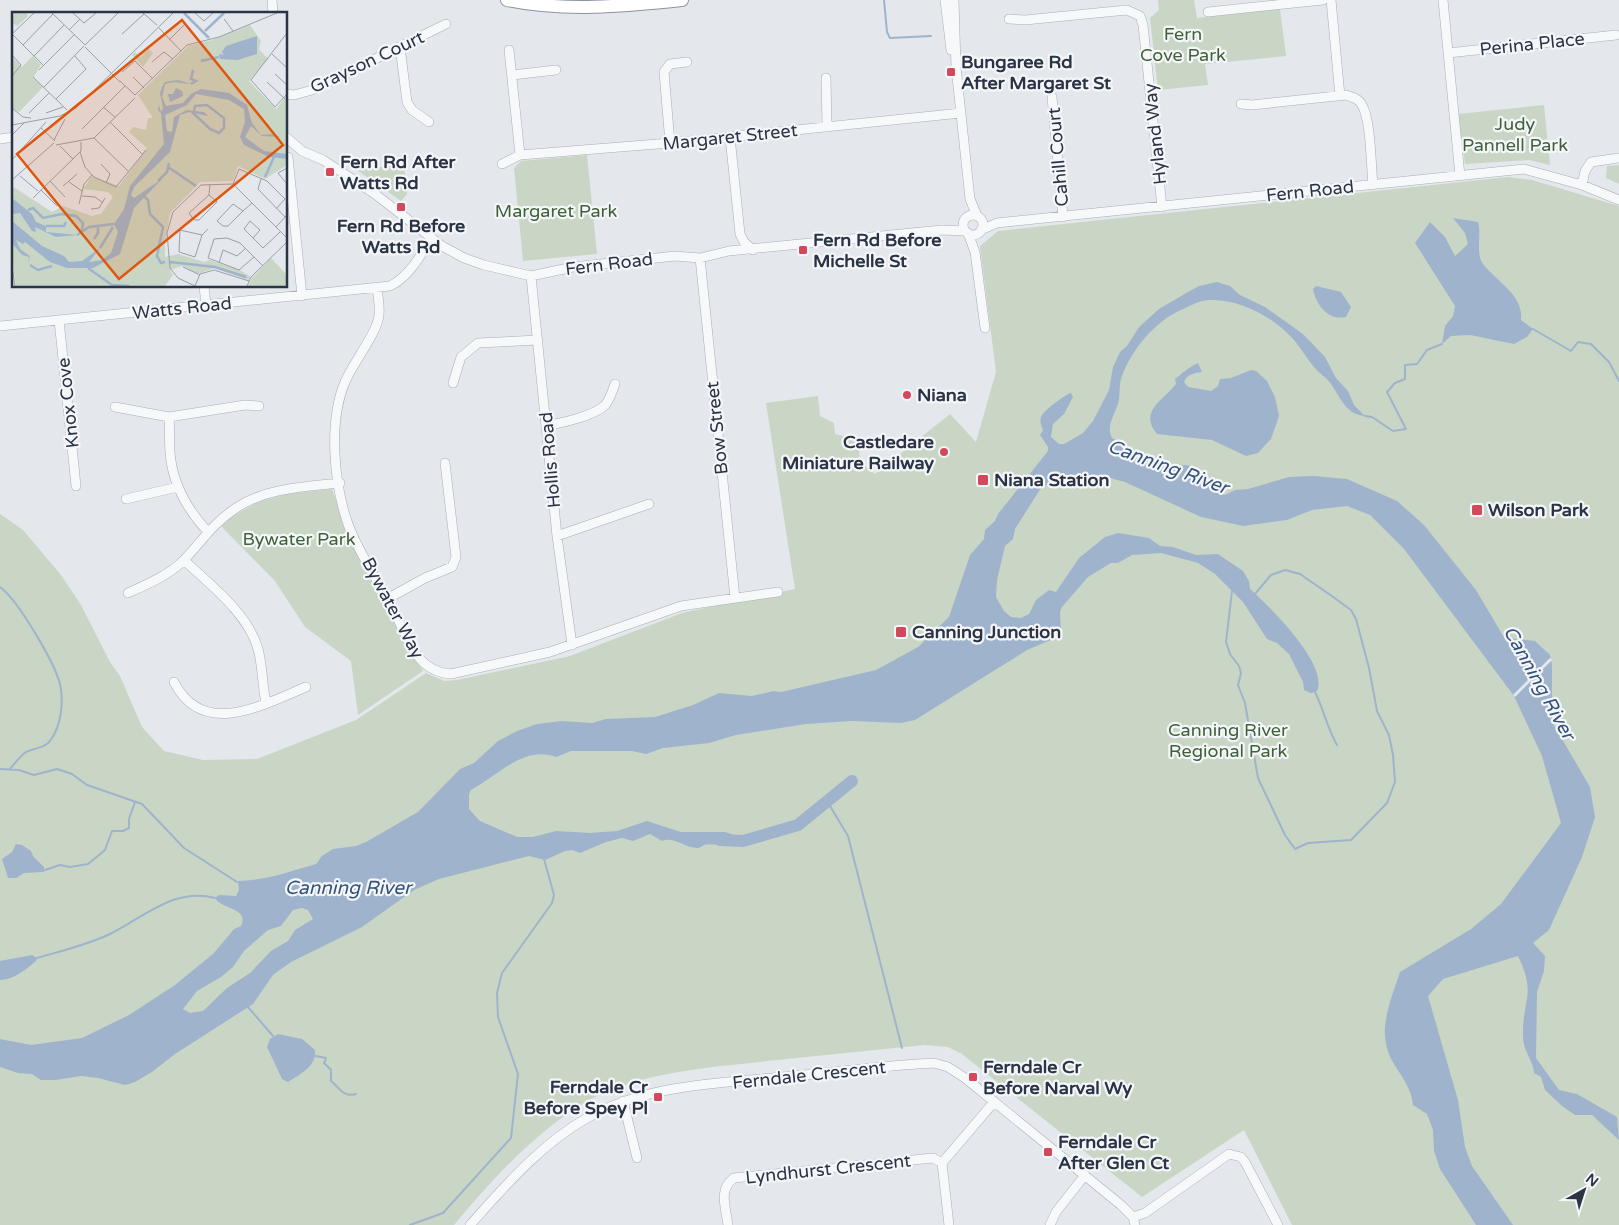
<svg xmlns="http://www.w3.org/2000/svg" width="1619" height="1225" viewBox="0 0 1619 1225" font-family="'Varela Round',sans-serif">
	<rect width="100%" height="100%" fill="#e4e7ec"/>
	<path fill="#c9d6c5" d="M1158,0H1194L1197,18L1280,9L1286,56L1205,64L1208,85L1158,90L1150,18L1159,10Z
		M1544,105L1550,165L1529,160L1465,164L1458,114Z
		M587,155L597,254L523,261L514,168L521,161Z
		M404,164L407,194L401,201L357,170Z
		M1619,165V184L1606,178L1607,166Z
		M1508,177L1532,180L1619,206V1225H1292L1244,1130L1142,1197L962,1054L948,1047L924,1045C875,1050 826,1055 777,1060C714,1067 631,1071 576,1108C529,1139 490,1182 454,1225H0V514L23,530L61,575L81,605L110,662L120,676L142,727L164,751L203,760L257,759L356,720L426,673L444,681L457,680L570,656L682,613L795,589L766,403L818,396L820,416L834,423L835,434L858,440L860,462L875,474L950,414L976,442L996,372L980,246L998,231Z
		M332,489C353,554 387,613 423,671L358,715L351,661L305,627L275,581L219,524L256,503L286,494Z"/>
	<path fill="#9fb4cc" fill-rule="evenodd" d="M1453,218L1478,222C1482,235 1475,252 1483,264C1496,281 1524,295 1521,320L1533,329L1527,337L1514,344L1470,335L1451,336L1442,344L1445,326L1453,316L1455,306L1415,243L1430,222L1445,237L1455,256L1468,244L1465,233Z
		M1217,282L1230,286L1240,295L1265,307L1303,334L1325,357L1336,378L1348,391L1354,405L1365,416C1346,415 1340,397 1331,384C1326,377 1319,373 1314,367C1307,359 1301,348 1294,340C1274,317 1240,299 1210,300C1200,300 1190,306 1181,310C1155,321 1131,351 1122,376C1119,384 1120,391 1119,399C1117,413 1105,424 1112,438L1169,469C1175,468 1179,465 1184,465C1202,465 1209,489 1225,495L1235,490L1248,489L1289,477L1314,476L1347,479L1397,501L1424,525L1476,590L1502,634L1507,638L1535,641L1550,655L1552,665V722L1590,787L1595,817L1582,857L1549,930L1533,943L1545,956L1544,971L1537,992L1536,1058L1559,1090L1577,1094L1617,1117L1619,1140L1592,1115H1575L1562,1106L1545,1090L1541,1077L1534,1073C1533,1059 1523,1052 1523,1036C1522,999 1537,995 1518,956L1443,979L1428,996L1458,1100L1465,1147L1472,1166L1513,1225H1476L1440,1169L1434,1151L1433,1130L1427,1114L1413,1105C1412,1090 1402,1077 1394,1064C1375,1033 1390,1003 1400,972L1471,929L1501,904L1561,823L1542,756L1514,696L1404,549L1370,515L1347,506L1312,510L1287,520L1243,526L1201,517L1125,482L1099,475L1063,476L1041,488L1015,529L1013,539L1005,546L997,580L996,597L1004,611L1011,617L1021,618L1029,614L1036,600L1049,590L1056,592L1079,558L1105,537L1118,533L1149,538L1160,546L1173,547L1196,555L1218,554L1243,571L1249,581L1250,589C1269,606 1329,664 1317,691L1311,693L1304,690L1303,682L1289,654L1277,643L1267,639L1243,602L1215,574L1198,563L1161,553L1132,555L1118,563H1111L1088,577L1062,607L1060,612L1061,632L1058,637L1027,650L915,720L901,723L852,721L806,724L736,735L709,743L663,748L646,754L632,751H571L556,757C524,745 497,776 471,790L469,794V809L480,821L517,837H533L556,831L590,833L617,831L647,821L681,832H725L734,835L736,841C725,849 716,843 704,845C702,846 700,848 697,848C685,848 673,836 662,841L650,834L633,841L622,838L606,842L580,853L572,850L565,851L545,860L529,856L439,879L414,890L362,927L291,962L273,975L253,1004L175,1054L152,1072L135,1082L125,1085L98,1078L81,1076L56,1080H41L32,1074L18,1073L0,1067V1039L31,1045L82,1038L129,1015L175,985L214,953L234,929L241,926C249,907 222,910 215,898L219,895L236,896L239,890L238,881C268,880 288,872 316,864L322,856L333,849L356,846L366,842L418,812L460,769L474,763L498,741L517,731L537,724L562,721L592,723L606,719L655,717L693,705L719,693L752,696L774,691L781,692L876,670L918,647L949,617L970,555L984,539L985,530L995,521L998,514L1048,451V447L1040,435L1043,430C1041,425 1039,420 1042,415C1045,410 1066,394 1071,393L1073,397L1064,414L1053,424L1051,437L1059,444H1064L1083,433L1093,421L1109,390L1113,367L1120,352L1127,346L1139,327L1159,309L1188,292L1199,286ZM302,908L308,910L313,919L295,930L288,941L271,951L250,973L227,988L203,1011L190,1013L183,1009L197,991L221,977L233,967L244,951L268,930L281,926L293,910Z
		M1316,286L1341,292L1351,307L1346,317C1328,321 1316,305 1313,289Z
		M1198,363L1202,372C1195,373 1187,374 1184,382L1188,387L1211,391L1218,386L1220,379L1231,378L1251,370L1256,371L1267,381L1275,397L1279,416L1271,439L1258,453L1246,456L1212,440L1157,434C1138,411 1164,400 1176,384L1175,379C1183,373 1187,368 1198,363Z
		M16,844L22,845L31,851L33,856L44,867V872L24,873L16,878H8L2,859L12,852Z
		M32,955L37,958L36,961C25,970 15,979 0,980V961Z
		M278,1034L302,1039L315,1050C317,1066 299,1075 288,1082L282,1079L267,1047L270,1039Z"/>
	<path fill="#e4e7ec" d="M1550,658L1552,660L1515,697L1513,695Z"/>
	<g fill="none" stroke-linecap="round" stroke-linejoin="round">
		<path stroke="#9fb4cc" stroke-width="2" d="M884,0L887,32L890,38L931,36
			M1533,329L1571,351L1578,342L1591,344L1609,362L1619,381
			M1365,416L1372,417L1393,431L1406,429L1387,392L1395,383L1405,379V365L1417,364L1427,350L1442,344
			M0,587C18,600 58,667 61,689C63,705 61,724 52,738C46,749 36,747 26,752C20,756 15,763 10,769
			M1232,591L1226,642L1230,654L1239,666L1241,673L1238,685L1245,703L1258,778L1285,835L1295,849L1308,843L1351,840L1387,803L1395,782L1393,755L1389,735L1377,711L1369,668L1356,619L1351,610L1329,594L1300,574L1285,570L1271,575L1255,594
			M1315,692C1324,710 1327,728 1337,745
			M0,769L19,770L34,775L57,769L72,774L87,785L142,804L184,848L237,882
			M827,801L848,836L902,1048
			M45,870L60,865L70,867L88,864L105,850L112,831H123L129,828V819L135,802
			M37,958C61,951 87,945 110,934C143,918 174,887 215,898
			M248,1007L273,1036
			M316,1056L326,1058L324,1063L331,1070V1081C339,1087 343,1098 356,1094
			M410,1225L443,1213L511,1138L518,1074L498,1017L497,993L502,973L552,903L554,895L544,859"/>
		<path stroke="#9fb4cc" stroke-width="12" d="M720,840L743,841L798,825L852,781"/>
		<defs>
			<path id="minor" d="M272,0L273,14
				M945,0L951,50
				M954,0L956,67L970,199L977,216
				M1331,0L1340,96
				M1443,0L1460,176
				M1208,12L1323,0
				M1009,19L1025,20L1127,10L1140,16L1143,25L1162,207
				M400,47L407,102L412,110L429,122
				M509,50L520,155
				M1448,53L1616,35
				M512,75L556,70
				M826,78L827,127
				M286,94L294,95L312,90L446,24
				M1052,97L1063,217
				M1241,104L1252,105L1346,95C1353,97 1359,99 1362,105C1371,120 1371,166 1373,185
				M286,137L302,151L323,160L375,194L442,246L464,258L484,265L531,276L573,267L675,256L700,258L729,251L942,230L965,231
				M730,137L740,234L744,242L753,250
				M0,139L14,137
				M670,143L664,72L670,64L687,62
				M288,157L302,296
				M502,164L520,155L670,143L961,113
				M1582,185L1585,171L1591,162L1619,158
				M963 225a10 10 0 1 1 20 0a10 10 0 1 1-20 0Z
				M981,230L997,223L1524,169L1582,185L1619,200
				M968,233L975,252L985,328
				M700,258L735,598
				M531,276L557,536L572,645
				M204,286L206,305
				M377,288C378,297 380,306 379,315C378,332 352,364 345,382C328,422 334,484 348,524C358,552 380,584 394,611C408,638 416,672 451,674L550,652L681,606L778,592
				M59,320L76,486
				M0,326L390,286C409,277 420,256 431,239
				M453,383L461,357L478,343L538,340
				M115,407L169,417L245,405L259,406
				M169,417C170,428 169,440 170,452C172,482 187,509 207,531
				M547,425C560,424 595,415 604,406C610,401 612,391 615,384
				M126,499L178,487
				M557,536L649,504
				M184,560C210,585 248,613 258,649C263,667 262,685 266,703
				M128,593C148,584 169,575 184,560C203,540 212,524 236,508C266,488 304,487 340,483
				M387,599L425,578L452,567L456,557L445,463
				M174,682C203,739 262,705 306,687
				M623,1101L637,1158
				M1133,1217L1145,1213L1229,1154L1241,1157L1245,1162L1278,1225
				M470,1225C505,1186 541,1144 587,1118C650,1083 724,1083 794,1076C840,1072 887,1065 934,1063L948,1067L965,1078L1121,1205L1133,1217L1135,1225
				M728,1225C726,1208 718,1189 734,1178L933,1158L942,1163
				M949,1225L942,1163L994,1102
				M1050,1225L1056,1212L1085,1175"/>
			<path id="highway" d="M507,0C565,12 624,6 682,0"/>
		</defs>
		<use href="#minor" stroke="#a9aeb7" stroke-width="10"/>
		<use href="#highway" stroke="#8b94a3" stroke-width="14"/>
		<use href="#minor" stroke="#f7f8fa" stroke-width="9"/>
		<use href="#highway" stroke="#fff" stroke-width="12"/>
	</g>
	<g fill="#d1495b" stroke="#f4f6f9" stroke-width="2">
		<rect x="946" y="67" width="10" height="10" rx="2.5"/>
		<rect x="325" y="167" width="10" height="10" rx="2.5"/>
		<rect x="396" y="202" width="10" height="10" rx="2.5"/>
		<rect x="798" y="245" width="10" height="10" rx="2.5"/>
		<circle cx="907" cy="395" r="5"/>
		<circle cx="944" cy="452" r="5"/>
		<rect x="977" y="474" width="12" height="12" rx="2.5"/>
		<rect x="1471" y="504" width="12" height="12" rx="2.5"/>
		<rect x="895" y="626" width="12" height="12" rx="2.5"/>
		<rect x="968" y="1072" width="10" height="10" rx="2.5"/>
		<rect x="653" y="1092" width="10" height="10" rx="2.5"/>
		<rect x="1043" y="1147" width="10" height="10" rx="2.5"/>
	</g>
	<g text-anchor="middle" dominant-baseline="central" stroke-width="4.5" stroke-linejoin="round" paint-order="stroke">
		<g font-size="18" fill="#3f6138" stroke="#f4f6f9">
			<text x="1183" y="34">Fern<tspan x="1183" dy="21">Cove Park</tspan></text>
			<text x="1515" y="124">Judy<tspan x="1515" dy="21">Pannell Park</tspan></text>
			<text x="556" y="211">Margaret Park</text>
			<text x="299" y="539">Bywater Park</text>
			<text x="1228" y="730">Canning River<tspan x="1228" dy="21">Regional Park</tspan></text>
		</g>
		<g font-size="18" fill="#2b3445" stroke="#f4f6f9">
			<text transform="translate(1532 44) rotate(-6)">Perina Place</text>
			<text transform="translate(367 62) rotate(-25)">Grayson Court</text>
			<text transform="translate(1155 134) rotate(-96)">Hyland Way</text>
			<text transform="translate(730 137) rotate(-6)">Margaret Street</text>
			<text transform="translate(1058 157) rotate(-95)">Cahill Court</text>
			<text transform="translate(1310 191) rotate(-6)">Fern Road</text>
			<text transform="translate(609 264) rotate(-7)">Fern Road</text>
			<text transform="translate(182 308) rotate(-6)">Watts Road</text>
			<text transform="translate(68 403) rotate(-96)">Knox Cove</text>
			<text transform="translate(717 428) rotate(-96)">Bow Street</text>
			<text transform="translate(550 460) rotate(-95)">Hollis Road</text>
			<text transform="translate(393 608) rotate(62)">Bywater Way</text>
			<text transform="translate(809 1075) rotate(-6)">Ferndale Crescent</text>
			<text transform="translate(828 1169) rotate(-6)">Lyndhurst Crescent</text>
		</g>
		<g font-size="18" font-weight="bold" fill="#2b3445" stroke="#f4f6f9" text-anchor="start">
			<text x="961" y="62">Bungaree Rd<tspan x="961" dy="21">After Margaret St</tspan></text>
			<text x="340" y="162">Fern Rd After<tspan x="340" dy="21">Watts Rd</tspan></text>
			<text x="401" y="226" text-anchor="middle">Fern Rd Before<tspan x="401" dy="21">Watts Rd</tspan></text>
			<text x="813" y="240">Fern Rd Before<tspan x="813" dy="21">Michelle St</tspan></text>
			<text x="917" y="395">Niana</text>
			<text x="934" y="442" text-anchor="end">Castledare<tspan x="934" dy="21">Miniature Railway</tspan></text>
			<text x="994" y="480">Niana Station</text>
			<text x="1488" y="510">Wilson Park</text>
			<text x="912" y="632">Canning Junction</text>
			<text x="983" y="1067">Ferndale Cr<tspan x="983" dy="21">Before Narval Wy</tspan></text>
			<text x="648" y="1087" text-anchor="end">Ferndale Cr<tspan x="648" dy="21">Before Spey Pl</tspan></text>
			<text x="1058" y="1142">Ferndale Cr<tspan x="1058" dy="21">After Glen Ct</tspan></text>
		</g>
		<g font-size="19" font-style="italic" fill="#34527a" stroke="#f4f6f9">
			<text transform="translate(1168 467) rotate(20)">Canning River</text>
			<text transform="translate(1539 683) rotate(61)">Canning River</text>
			<text x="348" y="888">Canning River</text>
		</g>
	</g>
	<g transform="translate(12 12)">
		<rect width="275" height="275" fill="#e4e7ec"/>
		<path d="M2,1H14L16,4L5,14L0,10ZM238,13L249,29L247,37L256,47L237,69L264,97L275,83V153L253,167L226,154L221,169L188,170L158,201L153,232V245L166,242L192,250L197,248L228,258L239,265L236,268L202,256L186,262L170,254L158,258L161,263L153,274H4L0,245V174L40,200L51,194L80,204L89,202L101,185L96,180L71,177L80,164L107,174L135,136L117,120L121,115L134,118L136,106H141L126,83L176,34L200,28ZM137,37L141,41L131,55L120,43L123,40L129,45ZM21,44L29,53L21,66L31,75L7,100L0,96V45L10,55ZM259,246L275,263V274H236L240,266Z" fill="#c9d6c5"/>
		<path d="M245,24V42L226,48L208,47L207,42L212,43L210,40L214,34ZM166,68L179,72L162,70L153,72L150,85L154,94L171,91L179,82L189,77L217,81L235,93L240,111L249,123L262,122L268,125L250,124L239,114L233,125L252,139L275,142V147L257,145L232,133L228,125L233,110L232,97L217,88L184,82L175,93L153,103L155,119L160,120L162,105L175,98L192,100L196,104L177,100L168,103L158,140L122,175L119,183L122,186L150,167L122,196L108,242L81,256H55L38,250L13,230L11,232L4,228L8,237L18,244L16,253L17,245L10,243L0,231V209L30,234L52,244L57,250L70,249L88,236L77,250L90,248L99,241L106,220L102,212L112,197L118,174L152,132L149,101L146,98L147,93L149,100L151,96L148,81L151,73L153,70ZM164,76L170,79L171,84L158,90L156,82H161ZM0,186L20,202L24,210L34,214V220L66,223L44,225L23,215L24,220L20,219L8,201L0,202Z" fill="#9fb4cc"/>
		<path fill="none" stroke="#9fb4cc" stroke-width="2.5" d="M172,1L197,26M193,19L212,1M189,49L207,45M179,72L184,69L179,67L181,58M180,100L198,117L207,121L212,116V106L195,93L183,94L182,99M156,155L184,174M253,165L262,145M146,169L155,160L157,151M132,184L136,188L138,202L151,215L145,244L149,251L153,250M16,198L21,196L31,206L50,202L64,204L71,211L70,219M34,214H52L54,210M65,223L77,215L102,212M82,227L86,221V213M88,236L101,215M158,250L203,255L234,265M18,253L26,258L40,254M76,256L100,273L117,274"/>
		<path fill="none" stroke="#9a9fa9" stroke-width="1" d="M40,1L73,33M61,1L72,11L84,1M131,1L145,13M183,1L192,9L201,1M212,7L221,19M147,16L169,39M57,18L68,7M275,21L239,68L263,95L275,82M0,22L31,53M0,22L22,1M110,22L132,2M157,28L173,12M11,33L41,2M73,33L106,1M73,35L108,70M260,42L275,56M0,43L9,53L0,64M129,43L145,28M22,44L52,13M140,50L152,40L161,47M27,58L62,23M110,60L123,49L141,67M263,62L275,73M21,65L55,98M121,65L132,76M108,69L123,83M255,70L273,87M32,75L72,34M123,83L175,33L207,25L265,1M44,87L74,57L63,44M91,95L103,105M0,96L11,105L19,106M17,101L37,81M34,101L51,95M98,110L130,142M0,113L48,104L64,96L161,1M29,116L43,129M70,117L113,74M0,123L12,111M82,126L117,160M42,128L53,107M44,133L82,126L123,86M48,134L61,147M68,140L73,155L82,165L104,175L134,138M0,148L34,110M89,152L98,162L94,171M275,156L266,161L275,172M8,164L26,179M249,167L246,177L273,205M0,168L42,131M38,169L53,185M57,170L70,179M221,172L227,157L255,169L273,187L264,197M51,174L65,162M29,178L45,194M197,183L177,201L182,208H187L205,190L197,183L198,172M70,184L83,185L91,191M21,186L69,139V130M67,192L72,172L80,163M79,197L87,196L93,186M231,199L221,192L205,209L211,214H216L231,199L240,191M264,215L275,203M190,223L168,218L167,240L183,245L190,223L196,217M241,226L248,218L238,209L232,217L251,236L268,220M242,245L227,258L196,246L202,227L215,226L228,231L251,254M207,251L211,238L225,244L234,236M0,254L3,274M171,255L188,263M183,274L166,266L158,256L155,221L161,200L189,173L221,172L275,226M183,274L188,262L202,258L237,269M235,274L239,265L275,230"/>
		<path fill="#df570f" fill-opacity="0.15" stroke="#df570f" stroke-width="2.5" d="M170,8L271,133L107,267L5,142Z"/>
		<rect width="275" height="275" fill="none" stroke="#2b3445" stroke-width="2.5"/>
	</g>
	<g transform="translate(1584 1190) rotate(39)" stroke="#f4f6f9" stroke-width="4" paint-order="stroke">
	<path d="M0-4L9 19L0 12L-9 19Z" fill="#2b3445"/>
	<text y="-8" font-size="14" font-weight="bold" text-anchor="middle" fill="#2b3445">N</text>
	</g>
</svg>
